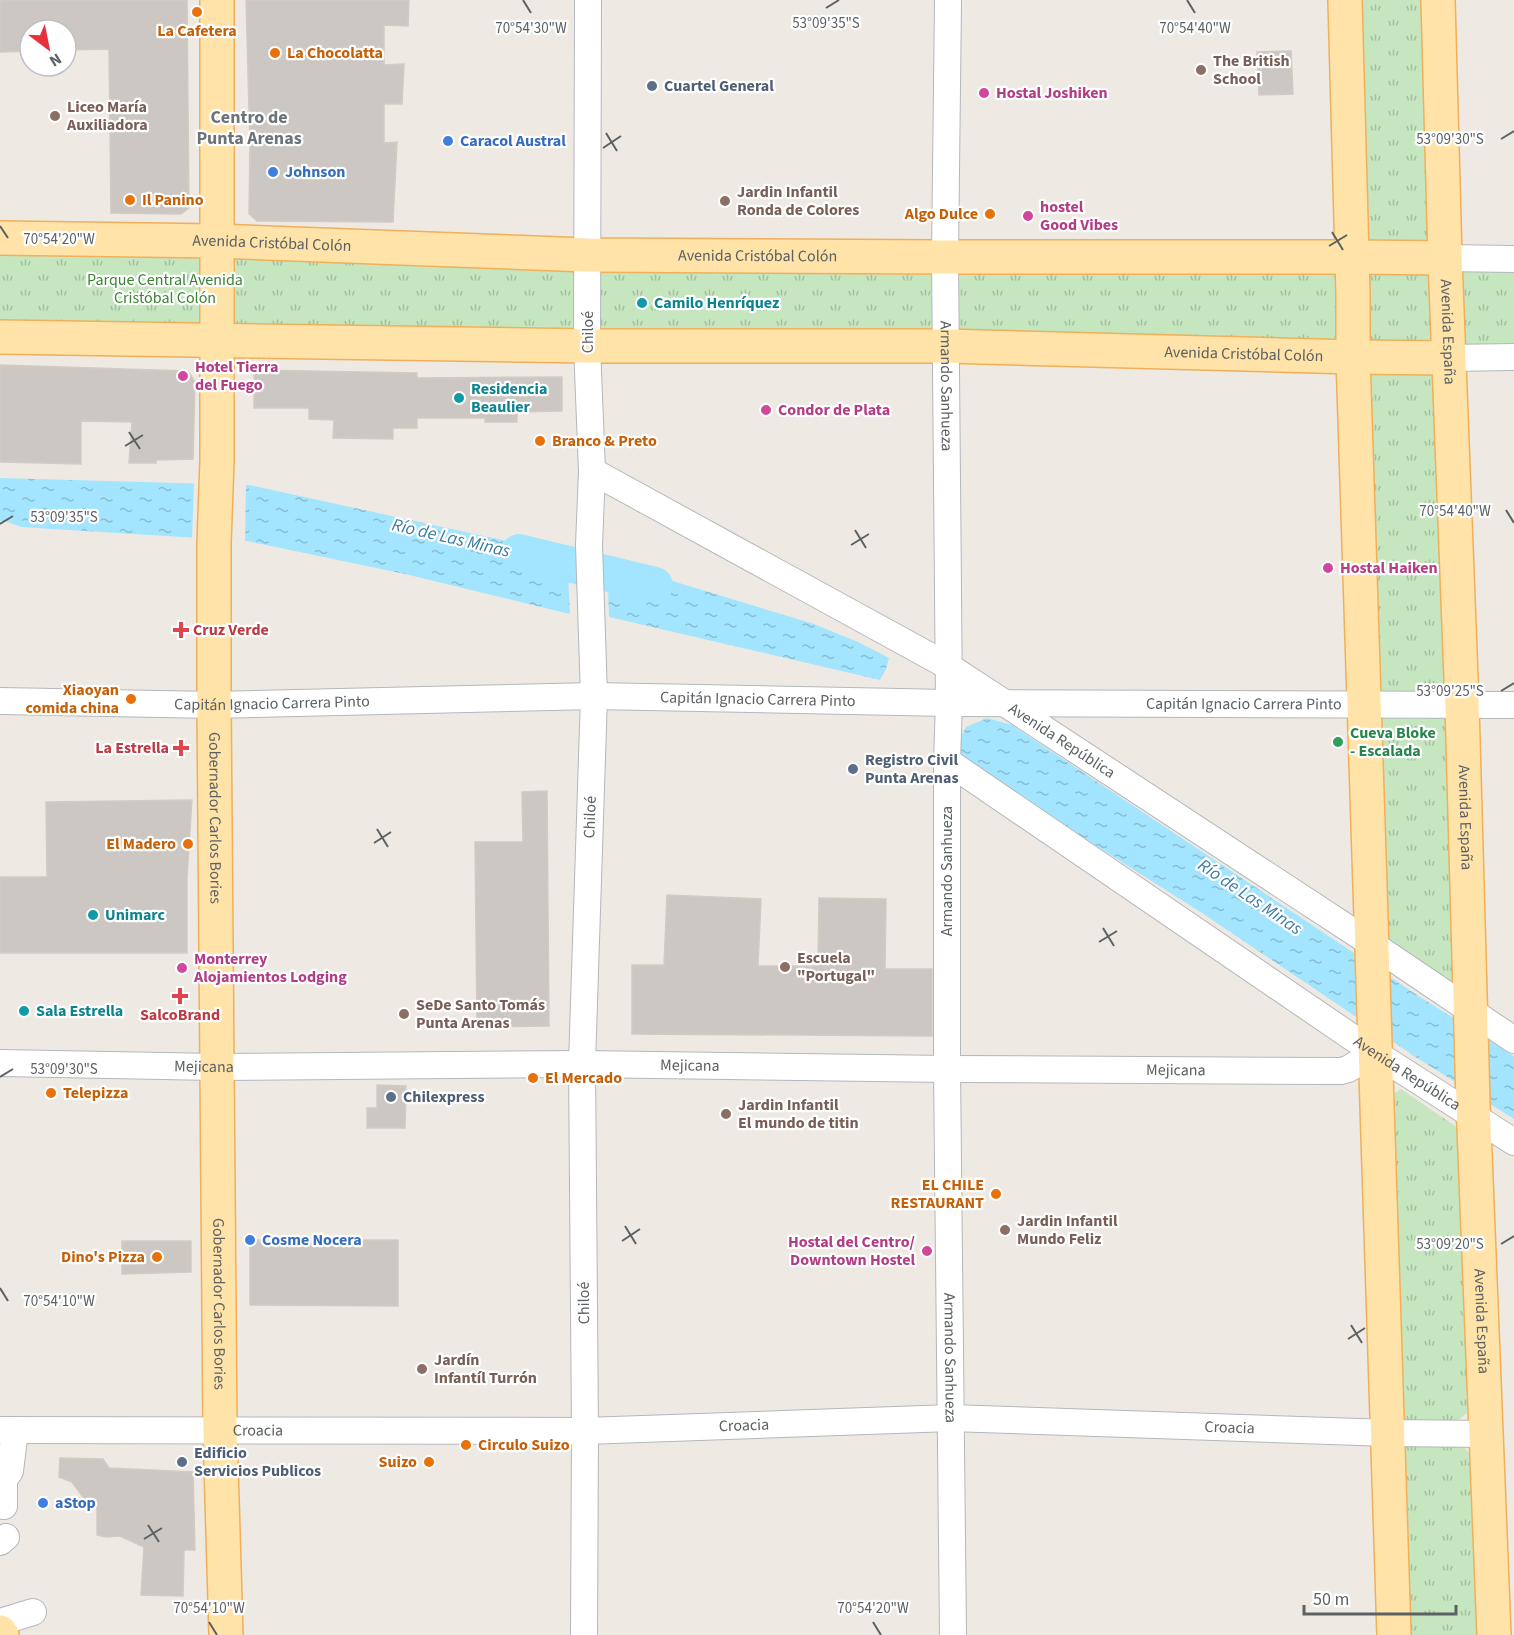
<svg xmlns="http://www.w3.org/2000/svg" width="1514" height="1635" viewBox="0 0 1514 1635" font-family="'Source Sans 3',sans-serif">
	<defs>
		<pattern id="grass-tufts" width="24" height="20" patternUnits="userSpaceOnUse" patternTransform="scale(1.5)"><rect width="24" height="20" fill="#c6e6c0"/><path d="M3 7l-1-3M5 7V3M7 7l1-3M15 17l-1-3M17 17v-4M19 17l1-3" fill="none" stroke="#a4bea0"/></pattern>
		<pattern id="water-ripples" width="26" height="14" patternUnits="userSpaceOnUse" patternTransform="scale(1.5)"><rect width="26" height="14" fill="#a3e5ff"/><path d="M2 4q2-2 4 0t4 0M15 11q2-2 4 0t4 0" fill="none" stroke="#88bdd2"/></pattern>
	</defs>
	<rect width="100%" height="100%" fill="#eeeae3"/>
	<path fill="url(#grass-tufts)" d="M1356,0H1428L1460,991L1383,938Z
		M0,244L1342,261L1343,340L251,334L0,330Z
		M1462,269L1514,270V344H1464Z
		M1401,1089L1461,1130L1467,1413L1457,1421L1405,1420L1393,1408L1387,1099Z
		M1409,1443L1461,1444L1471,1456L1478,1635H1400L1394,1454Z"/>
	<path fill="url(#water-ripples)" d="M0,478L249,485L567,554L570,614L405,574L247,541L21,527L5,521H0Z
		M607,561L814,624L858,642L889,658L886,669L880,680L609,617Z
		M987,718L1012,725L1420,997L1514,1056V1119L1417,1058L1205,915L952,754L966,727Z"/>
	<path fill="#eeeae3" d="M194,481L246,483L245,542L192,540Z"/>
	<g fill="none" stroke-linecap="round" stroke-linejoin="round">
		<path stroke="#a3e5ff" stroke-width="36" d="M519,552L655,585"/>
	</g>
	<path fill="#ccc7c3" stroke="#d3cbc2" stroke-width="1.5" d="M0,0H187L189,208L181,214L111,213L109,49L66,50V30H30V51L0,52Z
		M246,0H409L408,26L384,25V65L404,64L402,104H384V143L397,142L393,222L257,221L249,214L250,145Z
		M1291,51L1293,94L1259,95L1257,52Z
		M0,365L188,371L195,382L193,459L156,460V463H129L132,422L81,421V464L0,462Z
		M254,370L417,373V378L562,377V411L517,412V422H485V418H417V428H393V439L333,438L334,420L309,419V408H254Z
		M547,791L549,1026L477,1027L475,842H523L522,792Z
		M192,800L187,877V953H0V877H47L46,802Z
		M667,895L761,899L758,966H818L819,898L886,899L885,969H932V1036L632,1034V965H664Z
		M377,1085L406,1086L405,1128H367V1108H377Z
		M250,1240H398V1306L250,1305Z
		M122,1241H191V1272L122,1274Z
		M60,1458L103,1459L109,1468L193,1472L195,1550H184L183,1596L141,1595L144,1547L120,1536L106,1537L97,1535V1510L85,1500L72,1482L59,1477Z"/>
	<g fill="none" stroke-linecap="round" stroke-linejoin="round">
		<defs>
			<g id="minor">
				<path id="s1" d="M948,0L945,257L949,703L947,761V1069L953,1635"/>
				<path d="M1445,258L1514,259"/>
				<path d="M1448,358L1514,357"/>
				<path id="s2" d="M592,471L948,666L1372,944L1514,1040"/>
				<path id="s3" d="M0,701L214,705L594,696L949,703L1514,705"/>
				<path id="s4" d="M947,761L1375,1053L1514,1142"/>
				<path id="s5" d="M0,1063L217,1067L582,1064L947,1069L1341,1071L1348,1069L1375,1053"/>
				<path id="s6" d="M0,1430L585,1431L951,1418L1389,1433L1487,1434"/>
				<path d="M0,1480H4L10,1471L15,1430"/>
				<path d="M4,1480V1506"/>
				<path d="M0,1542L6,1537"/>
				<path d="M0,1622L33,1612"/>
				<path id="s7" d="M584,1635L585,1431L582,1064L594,696L589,545L592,471L587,346L588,0"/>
			</g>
			<g id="major">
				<path id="s8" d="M217,0V461L214,543V705L220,1431L226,1635"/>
				<path d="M1345,0L1353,294V357L1394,1635"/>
				<path id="s9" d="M1438,0L1445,258L1462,704L1473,1102L1494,1635"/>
				<path id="s10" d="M0,238L217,241L587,255L945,257H1352L1445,258"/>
				<path id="s11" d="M0,337L587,346H945L1353,357L1448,358"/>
				<path d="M0,1632L2,1635"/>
			</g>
		</defs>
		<use href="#minor" stroke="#b4b7bb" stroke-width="28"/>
		<use href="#major" stroke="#f1af5a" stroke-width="36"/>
		<use href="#minor" stroke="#fff" stroke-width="26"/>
		<use href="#major" stroke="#ffe3a8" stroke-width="33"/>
	</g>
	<path fill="none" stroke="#5c6164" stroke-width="2" d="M523,0L531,13M1187,0L1195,13M826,8L839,0M606,133L617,151M1501,139L1514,131M603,148L621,136M0,226L8,238M1332,232L1343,250M1329,246L1347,235M129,432L140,449M125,446L143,435M1506,510L1514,523M0,524L13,516M855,530L866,548M851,545L869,534M1501,691L1514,683M377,829L388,847M374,843L391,832M1103,928L1114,946M1099,942L1117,931M0,1077L13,1069M625,1226L636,1244M622,1241L640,1229M1501,1244L1514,1236M0,1288L8,1301M1351,1325L1362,1343M1348,1339L1365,1328M148,1525L159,1542M144,1539L162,1528M209,1622L217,1635M873,1622L881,1635"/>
	<g fill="#e8710a" stroke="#fff" stroke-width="2">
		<circle cx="197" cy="12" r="6"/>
		<circle cx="275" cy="53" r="6"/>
		<circle cx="130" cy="200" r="6"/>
		<circle cx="990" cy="214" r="6"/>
		<circle cx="540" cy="441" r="6"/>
		<circle cx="131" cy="699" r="6"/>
		<circle cx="188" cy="844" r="6"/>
		<circle cx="533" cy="1078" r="6"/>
		<circle cx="51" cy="1093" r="6"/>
		<circle cx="996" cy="1194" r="6"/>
		<circle cx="157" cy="1257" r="6"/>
		<circle cx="466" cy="1445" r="6"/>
		<circle cx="429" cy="1462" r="6"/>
	</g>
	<g fill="#8d6e63" stroke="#fff" stroke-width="2">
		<circle cx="1201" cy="70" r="6"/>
		<circle cx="55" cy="116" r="6"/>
		<circle cx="725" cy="201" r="6"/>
		<circle cx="785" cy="967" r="6"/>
		<circle cx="404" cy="1014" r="6"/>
		<circle cx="726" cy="1114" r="6"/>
		<circle cx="1005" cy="1230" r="6"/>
		<circle cx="422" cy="1369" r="6"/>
	</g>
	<g fill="#5c6f8a" stroke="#fff" stroke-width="2">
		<circle cx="652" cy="86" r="6"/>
		<circle cx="853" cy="769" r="6"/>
		<circle cx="391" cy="1097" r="6"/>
		<circle cx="182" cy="1462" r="6"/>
	</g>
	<g fill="#d1479c" stroke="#fff" stroke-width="2">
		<circle cx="984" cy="93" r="6"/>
		<circle cx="1028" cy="216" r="6"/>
		<circle cx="183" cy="376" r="6"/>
		<circle cx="766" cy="410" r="6"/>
		<circle cx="1328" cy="568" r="6"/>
		<circle cx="182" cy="968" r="6"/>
		<circle cx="927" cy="1251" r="6"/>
	</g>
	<g fill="#3f7fe0" stroke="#fff" stroke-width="2">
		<circle cx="448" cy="141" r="6"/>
		<circle cx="273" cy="172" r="6"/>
		<circle cx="250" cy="1240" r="6"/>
		<circle cx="43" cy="1503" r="6"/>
	</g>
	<g fill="#0f9aa8" stroke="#fff" stroke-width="2">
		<circle cx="642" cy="303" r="6"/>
		<circle cx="459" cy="398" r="6"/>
		<circle cx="93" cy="915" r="6"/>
		<circle cx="24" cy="1011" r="6"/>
	</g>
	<g fill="#e0444e" stroke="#fff" stroke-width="2">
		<path d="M178 621h6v6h6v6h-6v6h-6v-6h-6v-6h6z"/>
		<path d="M178 739h6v6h6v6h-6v6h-6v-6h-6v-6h6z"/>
		<path d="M177 987h6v6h6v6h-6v6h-6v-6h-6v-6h6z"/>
	</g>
	<circle fill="#2e9e5b" stroke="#fff" stroke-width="2" cx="1338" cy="742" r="6"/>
	<g text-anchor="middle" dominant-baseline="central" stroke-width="4.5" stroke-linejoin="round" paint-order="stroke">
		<g font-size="16" font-weight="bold" fill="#c56008" stroke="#fff" text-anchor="start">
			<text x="197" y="31" text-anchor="middle">La Cafetera</text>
			<text x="287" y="53">La Chocolatta</text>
			<text x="142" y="200">Il Panino</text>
			<text x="978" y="214" text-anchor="end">Algo Dulce</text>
			<text x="552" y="441">Branco &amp; Preto</text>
			<text x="119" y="690" text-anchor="end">Xiaoyan<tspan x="119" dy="18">comida china</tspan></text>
			<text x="176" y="844" text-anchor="end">El Madero</text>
			<text x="545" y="1078">El Mercado</text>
			<text x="63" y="1093">Telepizza</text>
			<text x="984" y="1185" text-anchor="end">EL CHILE<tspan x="984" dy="18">RESTAURANT</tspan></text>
			<text x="145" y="1257" text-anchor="end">Dino's Pizza</text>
			<text x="478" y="1445">Circulo Suizo</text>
			<text x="417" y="1462" text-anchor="end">Suizo</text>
		</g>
		<g font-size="16" font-weight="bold" fill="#785e54" stroke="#fff" text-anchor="start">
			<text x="1213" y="61">The British<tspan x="1213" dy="18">School</tspan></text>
			<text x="67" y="107">Liceo María<tspan x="67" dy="18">Auxiliadora</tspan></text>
			<text x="737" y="192">Jardin Infantil<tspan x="737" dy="18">Ronda de Colores</tspan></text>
			<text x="797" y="958">Escuela<tspan x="797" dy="18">"Portugal"</tspan></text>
			<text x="416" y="1005">SeDe Santo Tomás<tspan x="416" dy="18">Punta Arenas</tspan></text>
			<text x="738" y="1105">Jardin Infantil<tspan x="738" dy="18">El mundo de titin</tspan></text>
			<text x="1017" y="1221">Jardin Infantil<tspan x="1017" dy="18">Mundo Feliz</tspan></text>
			<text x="434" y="1360">Jardín<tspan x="434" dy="18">Infantíl Turrón</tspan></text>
		</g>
		<g font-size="16" font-weight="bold" fill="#4e5e75" stroke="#fff" text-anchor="start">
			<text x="664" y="86">Cuartel General</text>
			<text x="865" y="760">Registro Civil<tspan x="865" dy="18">Punta Arenas</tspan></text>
			<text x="403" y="1097">Chilexpress</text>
			<text x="194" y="1453">Edificio<tspan x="194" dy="18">Servicios Publicos</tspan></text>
		</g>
		<g font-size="16" font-weight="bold" fill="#b23c85" stroke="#fff" text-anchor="start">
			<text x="996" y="93">Hostal Joshiken</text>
			<text x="1040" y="207">hostel<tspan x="1040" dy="18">Good Vibes</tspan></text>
			<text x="195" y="367">Hotel Tierra<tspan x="195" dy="18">del Fuego</tspan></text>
			<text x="778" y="410">Condor de Plata</text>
			<text x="1340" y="568">Hostal Haiken</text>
			<text x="194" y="959">Monterrey<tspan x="194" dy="18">Alojamientos Lodging</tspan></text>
			<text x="915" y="1242" text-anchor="end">Hostal del Centro/<tspan x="915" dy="18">Downtown Hostel</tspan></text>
		</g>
		<g font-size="16" font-weight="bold" fill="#366cbe" stroke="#fff" text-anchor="start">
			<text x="460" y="141">Caracol Austral</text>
			<text x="285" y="172">Johnson</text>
			<text x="262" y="1240">Cosme Nocera</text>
			<text x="55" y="1503">aStop</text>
		</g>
		<g font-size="16" fill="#5c6164" stroke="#fff">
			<text stroke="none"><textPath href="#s10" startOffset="272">Avenida Cristóbal Colón</textPath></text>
			<text stroke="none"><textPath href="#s10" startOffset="758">Avenida Cristóbal Colón</textPath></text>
			<text transform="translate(588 332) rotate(-90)">Chiloé</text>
			<text stroke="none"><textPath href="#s9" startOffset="332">Avenida España</textPath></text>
			<text stroke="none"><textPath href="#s11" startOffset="1244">Avenida Cristóbal Colón</textPath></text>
			<text stroke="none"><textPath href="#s1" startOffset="386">Armando Sanhueza</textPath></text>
			<text stroke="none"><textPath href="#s3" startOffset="758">Capitán Ignacio Carrera Pinto</textPath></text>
			<text stroke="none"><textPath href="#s3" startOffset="272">Capitán Ignacio Carrera Pinto</textPath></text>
			<text stroke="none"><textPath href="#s3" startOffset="1244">Capitán Ignacio Carrera Pinto</textPath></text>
			<text stroke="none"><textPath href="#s2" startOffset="542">Avenida República</textPath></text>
			<text stroke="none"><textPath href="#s7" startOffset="818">Chiloé</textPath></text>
			<text stroke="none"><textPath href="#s8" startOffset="818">Gobernador Carlos Bories</textPath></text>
			<text stroke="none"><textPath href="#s9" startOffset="818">Avenida España</textPath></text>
			<text transform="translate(947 871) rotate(-90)">Armando Sanhueza</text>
			<text stroke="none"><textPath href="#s5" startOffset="690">Mejicana</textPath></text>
			<text stroke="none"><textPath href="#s5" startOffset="204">Mejicana</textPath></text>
			<text stroke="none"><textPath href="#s5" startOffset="1176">Mejicana</textPath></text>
			<text stroke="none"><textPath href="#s4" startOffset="556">Avenida República</textPath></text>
			<text stroke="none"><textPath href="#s8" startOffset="1304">Gobernador Carlos Bories</textPath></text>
			<text transform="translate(584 1303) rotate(-91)">Chiloé</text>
			<text stroke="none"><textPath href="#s9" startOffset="1322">Avenida España</textPath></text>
			<text stroke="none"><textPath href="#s1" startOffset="1358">Armando Sanhueza</textPath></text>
			<text stroke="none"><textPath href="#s6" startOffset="744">Croacia</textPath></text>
			<text stroke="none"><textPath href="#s6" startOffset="1230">Croacia</textPath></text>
			<text stroke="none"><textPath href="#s6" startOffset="258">Croacia</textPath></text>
		</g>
		<g font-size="16" fill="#3d8334" stroke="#fff">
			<text x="165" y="280">Parque Central Avenida<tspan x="165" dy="18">Cristóbal Colón</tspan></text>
		</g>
		<g font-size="16" font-weight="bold" fill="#0d838f" stroke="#fff" text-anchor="start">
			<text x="654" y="303">Camilo Henríquez</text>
			<text x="471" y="389">Residencia<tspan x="471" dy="18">Beaulier</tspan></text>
			<text x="105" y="915">Unimarc</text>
			<text x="36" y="1011">Sala Estrella</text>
		</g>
		<g font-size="16" font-weight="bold" fill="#be3a42" stroke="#fff" text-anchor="start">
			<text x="193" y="630">Cruz Verde</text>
			<text x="169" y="748" text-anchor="end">La Estrella</text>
			<text x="180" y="1015" text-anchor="middle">SalcoBrand</text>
		</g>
		<g font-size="16" font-weight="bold" fill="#27864d" stroke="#fff" text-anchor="start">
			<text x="1350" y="733">Cueva Bloke<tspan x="1350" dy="18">- Escalada</tspan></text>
		</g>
		<g font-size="18" font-weight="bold" fill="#6c7376" stroke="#fff">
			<text x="249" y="117">Centro de<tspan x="249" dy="21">Punta Arenas</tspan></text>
		</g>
		<g font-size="18" font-style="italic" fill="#3b7b9f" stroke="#fff">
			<text transform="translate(451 538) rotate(13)">Río de Las Minas</text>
			<text transform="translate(1250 897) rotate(34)">Río de Las Minas</text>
		</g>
	</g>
	<g font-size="15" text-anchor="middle" fill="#5c6164" stroke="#fff" stroke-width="4.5" stroke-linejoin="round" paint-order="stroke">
		<text x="826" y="28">53°09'35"S</text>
		<text x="531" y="33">70°54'30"W</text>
		<text x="1195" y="33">70°54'40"W</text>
		<text x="1450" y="144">53°09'30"S</text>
		<text x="59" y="244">70°54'20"W</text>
		<text x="1455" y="516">70°54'40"W</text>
		<text x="64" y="522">53°09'35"S</text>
		<text x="1450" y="696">53°09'25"S</text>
		<text x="64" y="1074">53°09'30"S</text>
		<text x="1450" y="1249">53°09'20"S</text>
		<text x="59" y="1306">70°54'10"W</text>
		<text x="209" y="1613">70°54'10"W</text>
		<text x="873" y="1613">70°54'20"W</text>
	</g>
	<g transform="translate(48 48) rotate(148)"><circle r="28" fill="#ffffff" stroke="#bec0c1" stroke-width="1.5"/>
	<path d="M0-4.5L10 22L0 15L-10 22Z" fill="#e92f3d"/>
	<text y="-9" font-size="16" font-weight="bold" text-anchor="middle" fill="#5c6164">N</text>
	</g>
	<path d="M1304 1605v9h152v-9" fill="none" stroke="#5c6164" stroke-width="3"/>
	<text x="1313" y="1605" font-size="18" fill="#5c6164" stroke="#ffffff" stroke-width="4.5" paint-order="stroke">50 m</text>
</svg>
